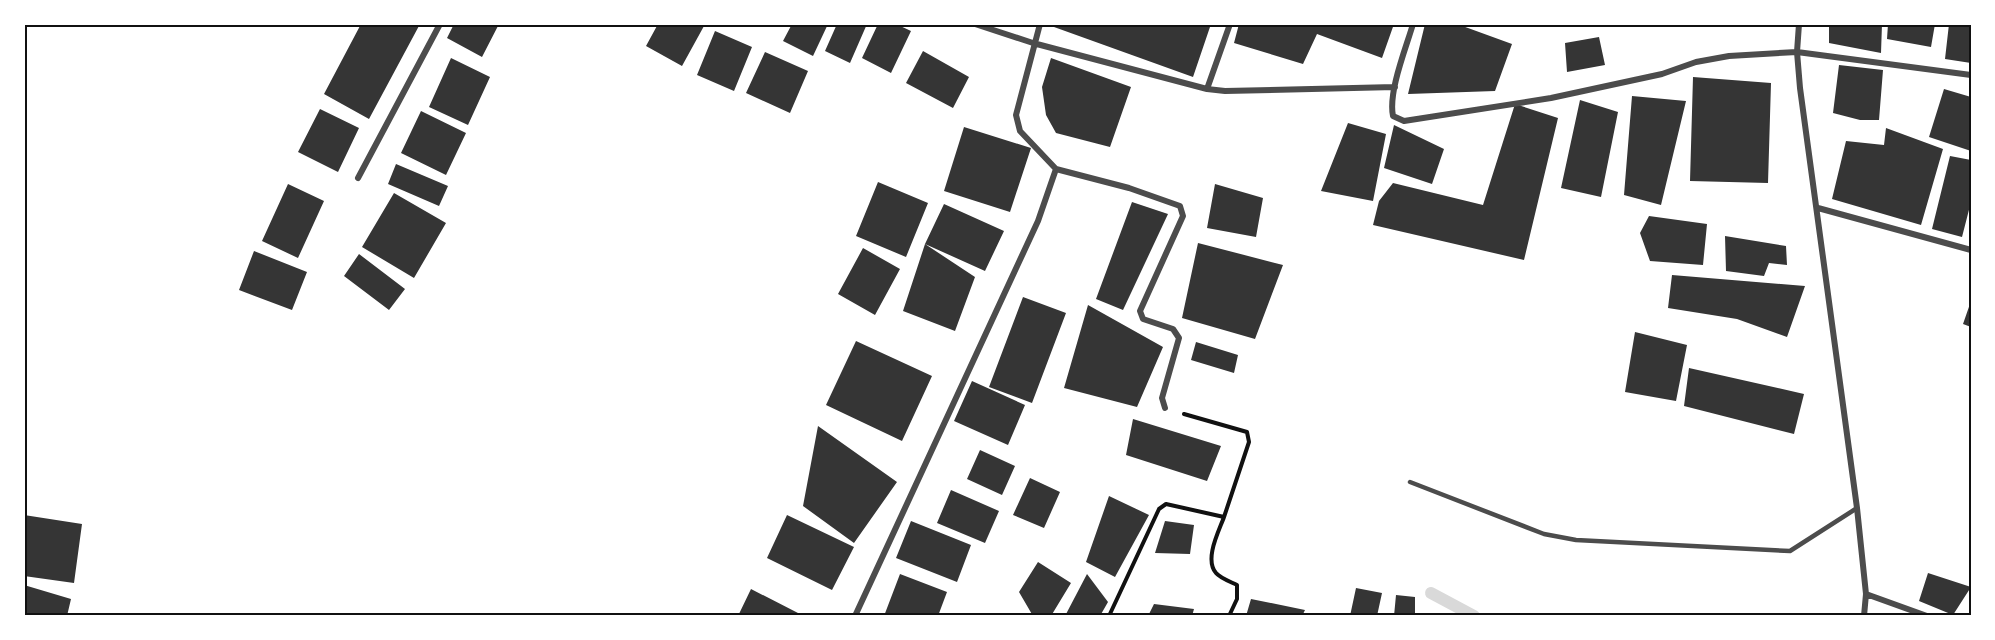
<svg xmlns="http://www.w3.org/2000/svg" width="1995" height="640" viewBox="0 0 1995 640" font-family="'Exo 2',sans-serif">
	<rect width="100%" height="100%" fill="#fff"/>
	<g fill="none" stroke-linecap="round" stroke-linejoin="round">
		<path stroke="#d9d9d9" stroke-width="12" d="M1431,593L1474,616"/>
	</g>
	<path fill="#353535" d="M361,24H420L369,119L324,94Z
		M454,24H499L482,57L447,38Z
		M658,24H700L704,26L682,66L646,46Z
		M792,24H828L813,56L783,41Z
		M837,24H867L850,63L825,51Z
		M878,24H896L911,31L891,73L862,58Z
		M1055,24H1211L1193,77L1054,27Z
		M1239,24H1394L1382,58L1317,34L1303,64L1234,43Z
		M1425,24H1457L1512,44L1495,91L1408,94Z
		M1829,24H1882L1881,53L1829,43Z
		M1888,24H1935L1931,47L1887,39Z
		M1949,24H1971V63L1945,59Z
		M715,31L752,47L734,91L697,75Z
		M1599,37L1605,65L1567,72L1565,43Z
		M923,51L969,77L953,108L906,83Z
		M765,52L808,71L790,113L746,93Z
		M451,58L490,77L468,125L429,107Z
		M1051,58L1131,87L1110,147L1056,133L1046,115L1042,87Z
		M1839,65L1883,70L1879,120H1860L1833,113Z
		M1693,77L1771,83L1768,183L1690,181Z
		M1944,89L1971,97V151L1929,137Z
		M1632,96L1686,101L1661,205L1624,195Z
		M1580,100L1618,112L1601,197L1561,188Z
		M1515,104L1558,118L1524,260L1373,225L1379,201L1393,183L1483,205Z
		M320,109L359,128L338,172L298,152Z
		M421,111L466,133L446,175L401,153Z
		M1348,123L1386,134L1373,201L1321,191Z
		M1394,125L1444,149L1432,184L1384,168Z
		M964,127L1031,148L1010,212L944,191Z
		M1886,128L1943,149L1921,225L1832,199L1846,141L1884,145Z
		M1950,156L1971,160V202L1962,237L1932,229Z
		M396,164L448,186L439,206L388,184Z
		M878,182L928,203L906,257L856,236Z
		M288,184L324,201L298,258L262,241Z
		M1215,184L1263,198L1256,237L1207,228Z
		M394,193L446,223L414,278L362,247Z
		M1132,202L1168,214L1123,310L1096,299Z
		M944,204L1004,231L985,271L925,244L975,277L955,331L903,311L925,244Z
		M1649,216L1707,224L1703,265L1650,261L1640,233Z
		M1725,236L1786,246L1787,265L1769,263L1764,276L1726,271Z
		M1198,243L1283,265L1255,339L1182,318Z
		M863,248L900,269L875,315L838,294Z
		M254,251L307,272L292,310L239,290Z
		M359,254L405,289L389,310L344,276Z
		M1672,275L1805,286L1787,337L1737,319L1668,308Z
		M1023,297L1066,313L1032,403L989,387Z
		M1971,301V327L1963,324Z
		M1088,305L1163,347L1137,407L1064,388Z
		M1635,332L1687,345L1676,401L1625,392Z
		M856,341L932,376L902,441L826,405Z
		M1196,342L1238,355L1234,373L1191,360Z
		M1689,368L1804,394L1794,434L1684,406Z
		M972,381L1025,405L1008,445L954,421Z
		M1133,419L1221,446L1207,481L1126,455Z
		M818,426L897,482L854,543L803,506Z
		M980,450L1015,466L1002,495L967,479Z
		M1030,478L1060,492L1044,528L1013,515Z
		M951,490L999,511L985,543L937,523Z
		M1109,496L1149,515L1115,577L1086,562Z
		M24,515L82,524L74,583L24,576Z
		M787,515L854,547L832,590L767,558Z
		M911,521L971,545L957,582L896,558Z
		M1165,521L1194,525L1190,554L1155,553Z
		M1038,562L1071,583L1051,616H1033L1019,592Z
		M1928,573L1971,587L1953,615L1919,601Z
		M900,574L947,592L938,616H884Z
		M1087,574L1108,602L1100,616H1065Z
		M24,585L71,599L67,616H24Z
		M1356,588L1382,593L1377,616H1350Z
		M751,589L798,613L796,616H738Z
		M1396,595L1415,597V616H1394Z
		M1251,599L1305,610L1302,616H1246Z
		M1154,604L1194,609L1192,616H1148Z"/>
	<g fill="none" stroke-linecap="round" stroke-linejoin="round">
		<path stroke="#111" stroke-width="4" d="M1224,517C1219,531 1204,559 1216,573C1220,578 1231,582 1237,585V599L1229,616
			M1109,616L1159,509L1166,504L1224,517L1249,442L1247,432L1184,414"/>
		<path stroke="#4c4c4c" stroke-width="4.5" d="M1410,482L1544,534L1576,540L1790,551L1857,508"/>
		<path stroke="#4c4c4c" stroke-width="6" d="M975,24L1033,43L1207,89L1225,91L1395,87
			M1413,24C1406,48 1388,92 1393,116L1404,121L1551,98L1662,74L1696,62L1729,56L1797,52L1971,75
			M1799,24L1797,52L1800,88L1857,508L1866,594L1864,616
			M1207,89L1230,24
			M1056,169L1129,188L1180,206L1183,216L1140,311L1143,319L1173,329L1179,338L1162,398L1165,408
			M358,178L440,24
			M1818,208L1971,250
			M1866,594L1927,616
			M855,616L1038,221L1056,169L1020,131L1016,115L1040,24"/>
	</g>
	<rect width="1995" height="640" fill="none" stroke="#ffffff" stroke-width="51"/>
	<rect x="26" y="26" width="1944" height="588" fill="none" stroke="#111" stroke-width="2"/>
</svg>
